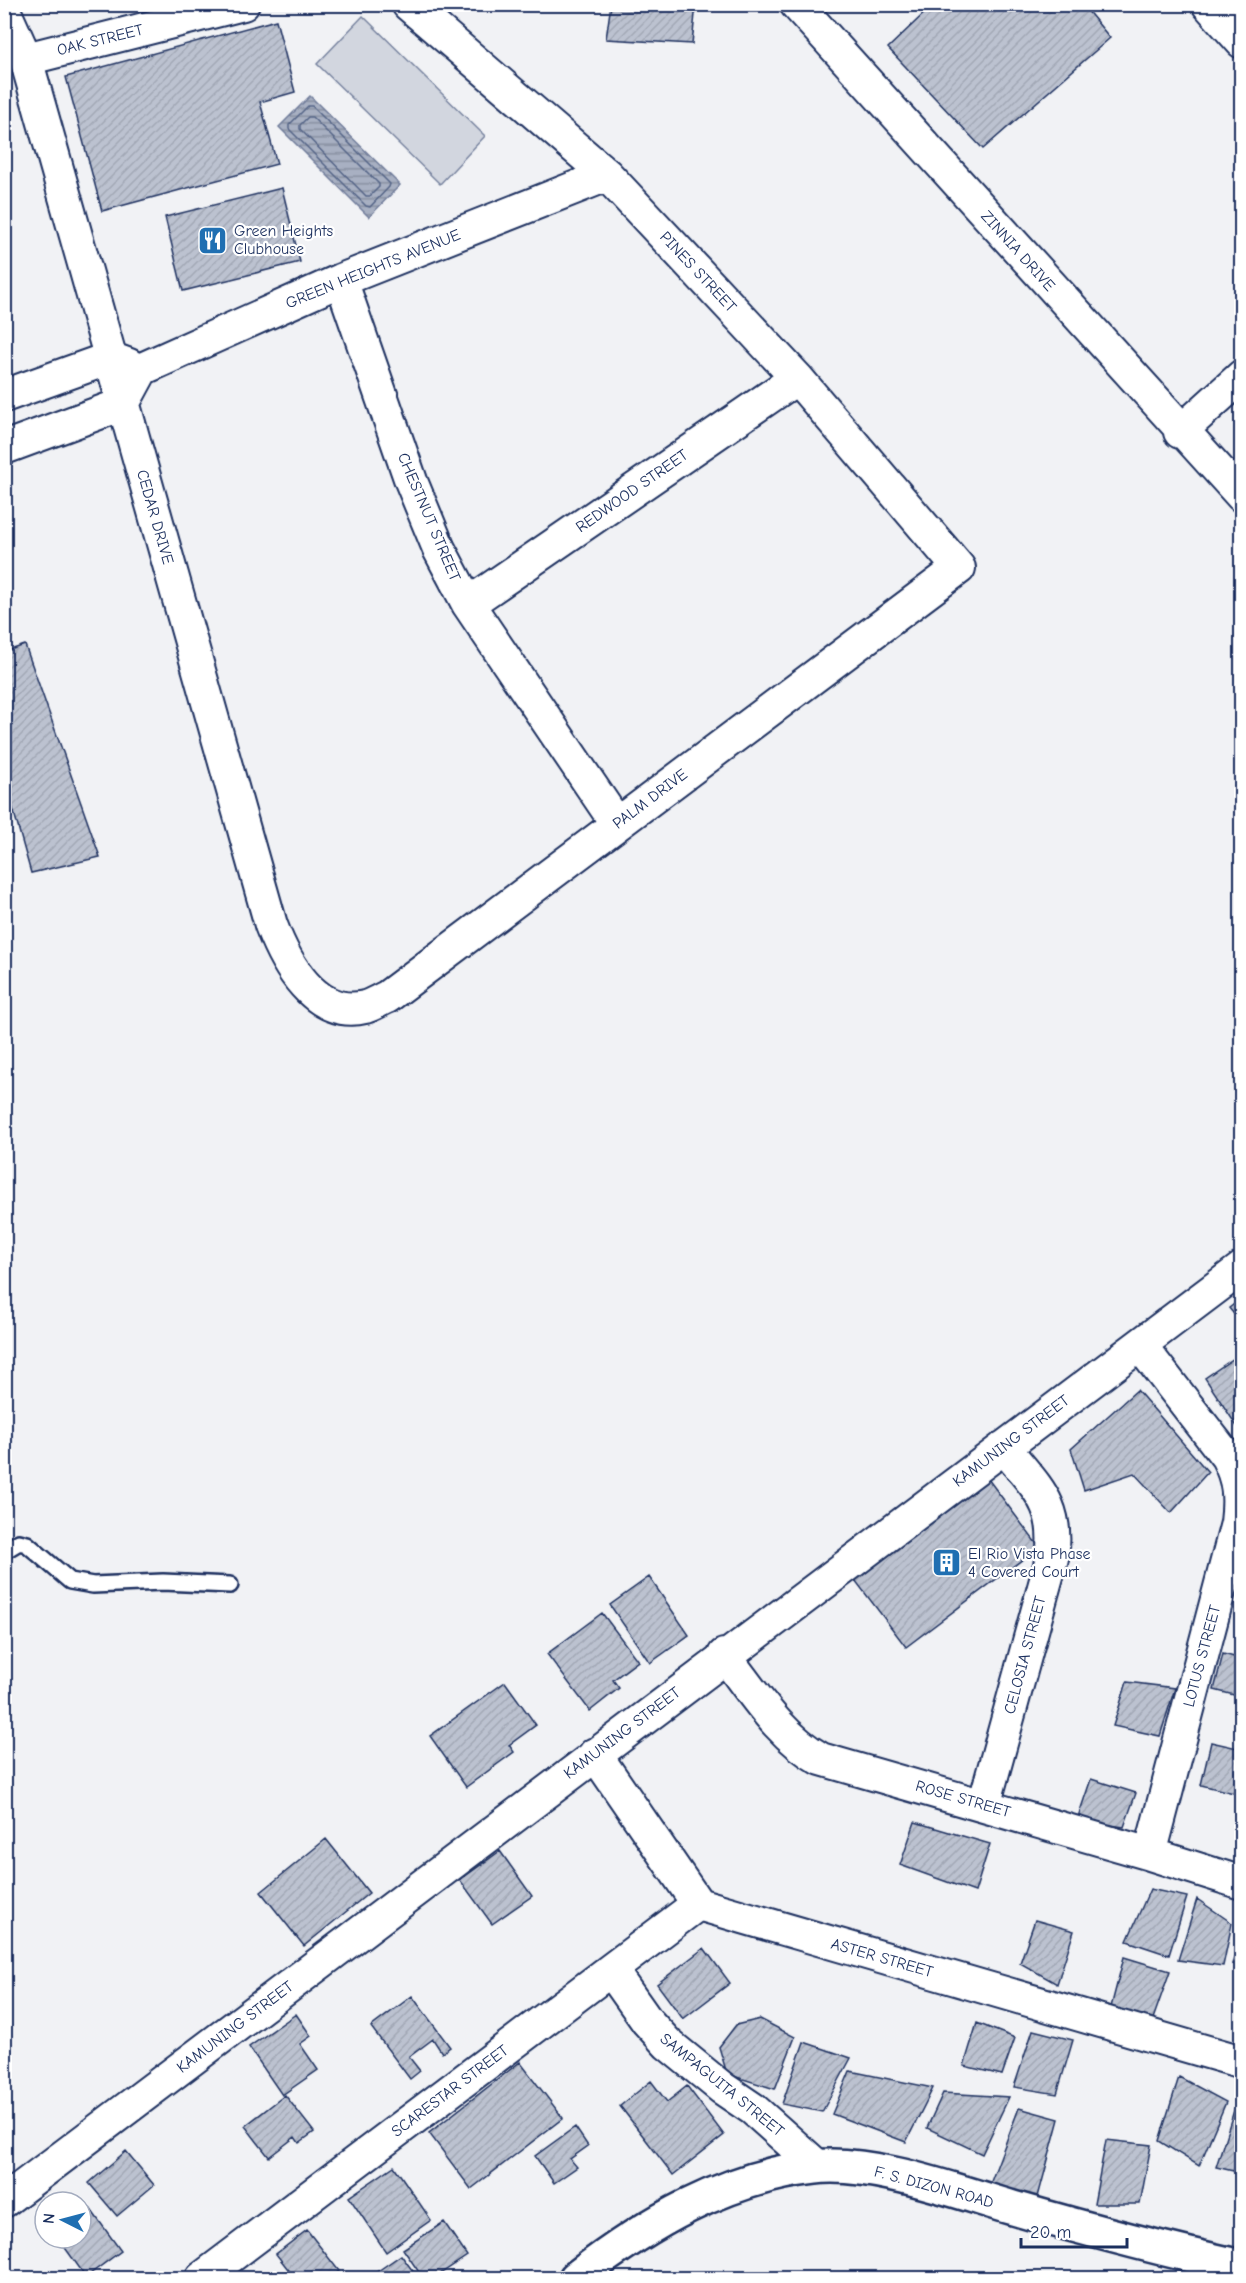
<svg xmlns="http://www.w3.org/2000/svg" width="1246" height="2283" viewBox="0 0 1246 2283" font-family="'Comic Neue',sans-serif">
	<defs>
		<pattern id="water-rules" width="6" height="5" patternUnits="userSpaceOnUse" patternTransform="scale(1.5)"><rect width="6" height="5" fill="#a8b0c2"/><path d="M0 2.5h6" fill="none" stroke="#8890a1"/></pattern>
		<pattern id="building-hatch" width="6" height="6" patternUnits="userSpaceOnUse" patternTransform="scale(1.5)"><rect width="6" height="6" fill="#bcc2d0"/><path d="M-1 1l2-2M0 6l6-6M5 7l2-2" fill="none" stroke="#a1a7b5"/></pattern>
	</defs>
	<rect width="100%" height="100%" fill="#f1f2f5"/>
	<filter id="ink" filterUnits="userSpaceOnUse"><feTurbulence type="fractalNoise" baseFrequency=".0167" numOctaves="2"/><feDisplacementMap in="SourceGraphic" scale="12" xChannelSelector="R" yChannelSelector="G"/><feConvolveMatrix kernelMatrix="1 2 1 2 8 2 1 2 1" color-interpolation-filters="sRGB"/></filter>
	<g filter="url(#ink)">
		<path fill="#d2d6df" stroke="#76829e" stroke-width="1.5" d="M363,16L485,136L440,184L317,64Z"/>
		<path fill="url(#water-rules)" stroke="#707c9a" stroke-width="1.5" d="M310,96L400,185L369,217L279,127Z"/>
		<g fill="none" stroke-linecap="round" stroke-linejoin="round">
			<path stroke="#536386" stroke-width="1.5" d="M308,106H312L390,184L389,187L370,207L366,206L289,129V125Z
				M308,117H312L379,184V187L370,196H366L300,129V125Z"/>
		</g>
		<path fill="url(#building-hatch)" stroke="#1b2f5e" stroke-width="1.5" d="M611,4H696L692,44L606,39Z
			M934,4H1082L1110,38L983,149L888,48Z
			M276,20L295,92L260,102L277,164L102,211L66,77Z
			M282,188L300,262L183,291L165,217Z
			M25,645L100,857L31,873L4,777V652Z
			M1242,1298V1324L1229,1308Z
			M1240,1354L1242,1357V1434L1205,1378Z
			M1137,1390L1208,1472L1171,1513L1134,1473L1084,1490L1071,1449Z
			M988,1479L1039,1547L906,1647L855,1580Z
			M649,1577L689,1635L650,1663L610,1605Z
			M602,1613L638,1661L613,1680L619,1688L590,1711L547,1654Z
			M1223,1654L1242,1659V1697L1214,1690Z
			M505,1682L536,1725L509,1745L514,1752L466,1787L430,1736Z
			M1127,1682L1175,1688L1160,1736L1113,1726Z
			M1211,1742L1242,1749V1795L1201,1785Z
			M1091,1779L1136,1793L1124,1827L1077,1820Z
			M915,1822L990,1844L975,1892L900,1865Z
			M326,1839L369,1893L304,1946L261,1892Z
			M500,1851L532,1896L492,1924L460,1880Z
			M1150,1889L1187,1897L1169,1955L1127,1941Z
			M1197,1899L1232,1923L1223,1966L1178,1960Z
			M1035,1920L1074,1931L1057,1984L1020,1963Z
			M1242,1937V1966L1232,1964Z
			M704,1948L730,1983L683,2019L657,1984Z
			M1124,1957L1170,1971L1153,2019L1110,2011Z
			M412,1996L450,2047L442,2053L433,2039L409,2057L420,2071L410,2079L371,2027Z
			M296,2014L311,2036L300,2044L318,2070L282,2095L249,2047Z
			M760,2019L795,2037L775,2089L727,2074L719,2047L736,2025Z
			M977,2023L1015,2038L1002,2075L964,2066Z
			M1033,2030L1073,2040L1057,2094L1014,2087Z
			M804,2042L851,2058L822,2112L782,2104Z
			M520,2062L563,2118L471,2189L429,2133Z
			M850,2071L933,2088L906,2142L832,2114Z
			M1179,2077L1226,2102L1199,2166L1159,2141Z
			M651,2081L667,2102L687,2086L724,2135L673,2175L620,2106Z
			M943,2093L1009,2097L982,2154L927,2128Z
			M285,2095L314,2132L299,2143L295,2137L269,2157L245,2126Z
			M1236,2104L1242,2105V2173L1216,2167Z
			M1019,2108L1059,2119L1038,2197L987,2192Z
			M575,2127L588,2146L570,2159L577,2167L554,2183L535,2156Z
			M1106,2140L1151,2145L1140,2204H1094Z
			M126,2151L154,2185L117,2216L89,2183Z
			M394,2166L431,2220L386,2252L349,2197Z
			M89,2207L121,2251L86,2277L58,2238H81V2213Z
			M444,2222L467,2256L434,2278H423L403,2249Z
			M307,2230L339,2271L329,2278H295L276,2254Z
			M401,2255L418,2278H368Z"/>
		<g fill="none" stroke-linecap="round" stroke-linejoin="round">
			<defs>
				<path id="lane" d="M4,1551L19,1542L27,1544L70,1581L93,1585L163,1582L230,1585"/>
				<path id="street" d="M796,4L1242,496
					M1208,4L1242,42
					M4,10L26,59L271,925C285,962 315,1019 365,1007C372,1005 380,1000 387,997L959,568L797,378L607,175L408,4
					M26,59L243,4
					M341,280L411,481L439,549L468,604L617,824
					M4,396L110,358L129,365
					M1180,432L1242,376
					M4,448L123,404L142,369L341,280L607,175
					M468,604L797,378
					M1140,1345L1227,1457C1239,1480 1240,1497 1237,1523L1150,1854
					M724,1655C753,1692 779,1736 821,1759L1150,1854L1242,1883
					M595,1754L698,1904L1242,2062
					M984,1805L1052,1558C1060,1503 1035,1487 1004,1447
					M611,1970L647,2021L668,2044L722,2088L753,2109L817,2166
					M4,2201L1242,1268
					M202,2278L698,1904"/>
				<path id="primary" d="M576,2278C646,2224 725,2177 815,2167C871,2160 958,2192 1013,2208C1089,2230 1165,2250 1242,2267"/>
			</defs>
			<use href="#lane" stroke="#1b2f5e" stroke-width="20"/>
			<use href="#street" stroke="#1b2f5e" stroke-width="36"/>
			<use href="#primary" stroke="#1b2f5e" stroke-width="38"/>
			<use href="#lane" stroke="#fff" stroke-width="15"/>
			<use href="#street" stroke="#fff" stroke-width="32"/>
			<use href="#primary" stroke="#fff" stroke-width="33"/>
		</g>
	</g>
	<defs>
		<symbol id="restaurant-square" viewBox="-11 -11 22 22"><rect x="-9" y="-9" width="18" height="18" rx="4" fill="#1f6fb2" stroke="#fff"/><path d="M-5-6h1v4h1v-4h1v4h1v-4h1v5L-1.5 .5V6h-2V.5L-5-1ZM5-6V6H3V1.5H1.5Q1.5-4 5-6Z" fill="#fff"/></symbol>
		<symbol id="building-square" viewBox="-11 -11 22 22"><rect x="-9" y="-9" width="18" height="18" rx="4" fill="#1f6fb2" stroke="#fff"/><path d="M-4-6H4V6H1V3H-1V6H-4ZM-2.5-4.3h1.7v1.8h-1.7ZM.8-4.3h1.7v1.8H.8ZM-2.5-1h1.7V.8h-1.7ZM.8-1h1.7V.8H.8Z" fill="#fff"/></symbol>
	</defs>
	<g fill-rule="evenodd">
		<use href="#restaurant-square" x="196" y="224" width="33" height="33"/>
		<use href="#building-square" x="930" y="1546" width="33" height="33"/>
	</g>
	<g text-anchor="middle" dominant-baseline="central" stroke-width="4.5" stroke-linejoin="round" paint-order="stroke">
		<g font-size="16" fill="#1b2f5e" stroke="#fff">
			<text transform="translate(100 40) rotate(-14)">OAK STREET</text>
			<text transform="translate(1018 251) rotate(48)">ZINNIA DRIVE</text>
			<text transform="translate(373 269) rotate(-22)">GREEN HEIGHTS AVENUE</text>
			<text transform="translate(698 272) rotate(47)">PINES STREET</text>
			<text transform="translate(632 491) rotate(-35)">REDWOOD STREET</text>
			<text transform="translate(155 517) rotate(74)">CEDAR DRIVE</text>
			<text transform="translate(429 517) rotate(67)">CHESTNUT STREET</text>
			<text transform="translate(650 799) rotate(-37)">PALM DRIVE</text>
			<text transform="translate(1011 1441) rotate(-37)">KAMUNING STREET</text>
			<text transform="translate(1025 1655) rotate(-75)">CELOSIA STREET</text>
			<text transform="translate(1202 1656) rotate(-75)">LOTUS STREET</text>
			<text transform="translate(622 1733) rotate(-37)">KAMUNING STREET</text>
			<text transform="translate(963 1799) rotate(16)">ROSE STREET</text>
			<text transform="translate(882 1958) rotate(16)">ASTER STREET</text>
			<text transform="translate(235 2027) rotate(-37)">KAMUNING STREET</text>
			<text transform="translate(722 2085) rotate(39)">SAMPAGUITA STREET</text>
			<text transform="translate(450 2091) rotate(-37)">SCARESTAR STREET</text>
			<text transform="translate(934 2187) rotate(15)">F. S. DIZON ROAD</text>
		</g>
		<g font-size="16" fill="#1b2f5e" stroke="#fff" text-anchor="start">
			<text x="234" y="231">Green Heights<tspan x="234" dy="18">Clubhouse</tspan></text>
			<text x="968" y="1554">El Rio Vista Phase<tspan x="968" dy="18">4 Covered Court</tspan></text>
		</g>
	</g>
	<rect width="1246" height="2283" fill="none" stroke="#fff" stroke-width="24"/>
	<rect x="12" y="12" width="1222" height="2259" fill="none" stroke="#1b2f5e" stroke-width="2" filter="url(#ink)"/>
	<g transform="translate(63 2220) rotate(276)"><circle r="28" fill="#ffffff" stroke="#a4acbf" stroke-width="1.5"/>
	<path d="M0-4.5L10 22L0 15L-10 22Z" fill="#1f6fb2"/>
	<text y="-9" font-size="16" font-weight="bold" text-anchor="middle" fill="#1b2f5e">N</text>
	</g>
	<path d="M1021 2238v9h106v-9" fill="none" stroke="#1b2f5e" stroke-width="3"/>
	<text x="1030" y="2238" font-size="18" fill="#1b2f5e" stroke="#ffffff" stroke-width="4.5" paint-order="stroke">20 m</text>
</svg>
